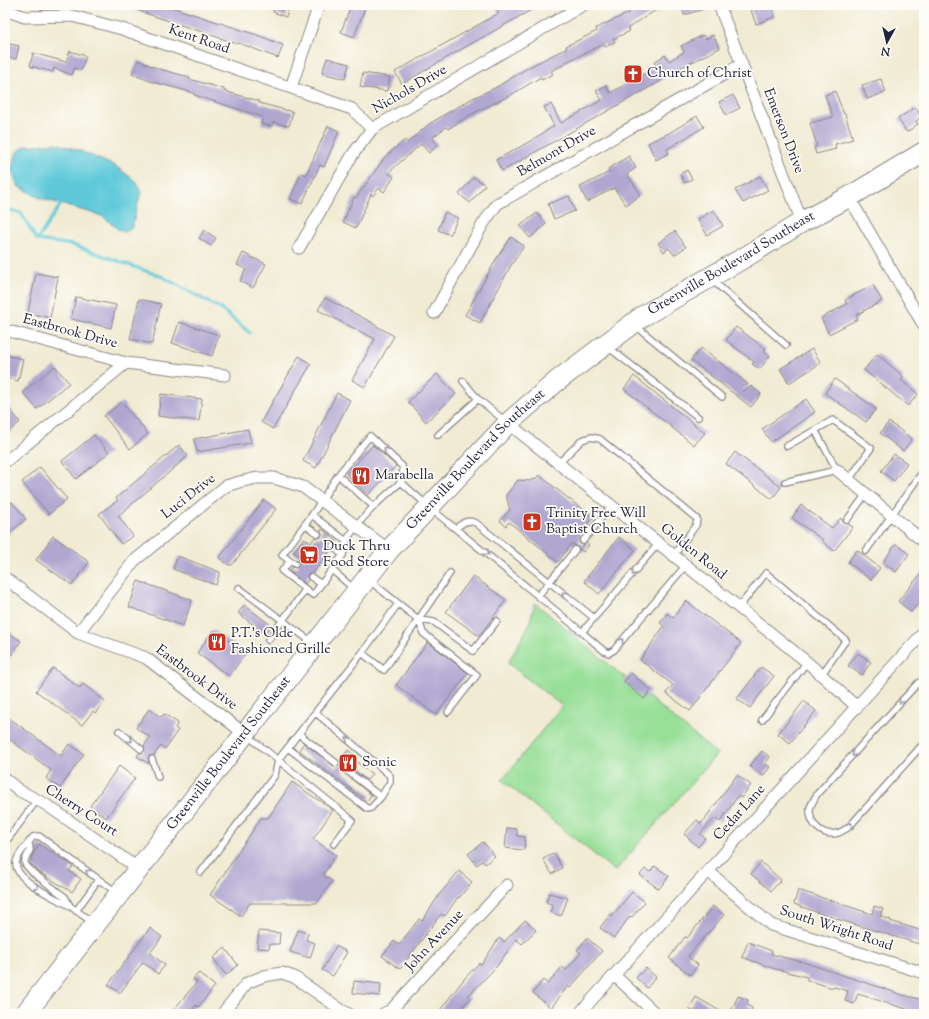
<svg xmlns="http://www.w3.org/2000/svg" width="929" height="1019" viewBox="0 0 929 1019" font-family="'Sorts Mill Goudy',serif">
	<rect width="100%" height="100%" fill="#fdfcf7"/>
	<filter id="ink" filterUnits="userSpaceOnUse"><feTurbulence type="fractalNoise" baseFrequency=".025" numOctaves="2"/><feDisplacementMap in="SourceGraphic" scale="8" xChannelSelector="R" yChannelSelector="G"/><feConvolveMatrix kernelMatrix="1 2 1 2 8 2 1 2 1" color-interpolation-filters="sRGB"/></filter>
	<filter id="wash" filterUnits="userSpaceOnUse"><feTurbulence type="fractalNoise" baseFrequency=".012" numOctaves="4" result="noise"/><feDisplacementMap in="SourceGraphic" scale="16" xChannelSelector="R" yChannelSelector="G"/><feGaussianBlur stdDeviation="0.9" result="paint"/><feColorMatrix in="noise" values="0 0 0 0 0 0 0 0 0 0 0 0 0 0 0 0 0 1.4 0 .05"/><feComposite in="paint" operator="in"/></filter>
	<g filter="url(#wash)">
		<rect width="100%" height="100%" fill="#f1ebd3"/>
		<path fill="#98df98" stroke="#5d806a" d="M535,603L717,754L615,871L502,780L562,706L508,663L529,625Z"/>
		<path fill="#5fc9da" stroke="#40768a" d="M56,143L78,150L115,166L136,181L141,192L132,227L124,232C115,229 110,221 102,216L40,198L18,186L11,170L17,152L26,146Z"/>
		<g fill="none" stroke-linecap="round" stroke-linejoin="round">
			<path stroke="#5fc9da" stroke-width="3" d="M5,209L21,213L37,240
				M37,240L73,245L163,277L221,309L250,333
				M37,240L61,204"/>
		</g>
		<g id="blocks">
			<path fill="#b0a7d1" d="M127,5H165L257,35L283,45L278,58L239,43L238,44L127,7Z
				M275,5H290L286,17L273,12Z
				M351,5H366L354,37L341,32Z
				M503,5H540L453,54L402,84L395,72L499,13L496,9Z
				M638,5H664L628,28L630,31L613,39L615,42L605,47L604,44L564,63L565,64L551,71L553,74L542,80L541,77L509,96L472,114L448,129L446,127L432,138L438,145L429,153L421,144L388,173L394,177L384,192L379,188L373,196L371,194L356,228L343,222L354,197L356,198L385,157L405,140L407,143L429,124L471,99L497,87L529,67L567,48L566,46L597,31L596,28L629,13V11Z
				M681,5H710L711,7L684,15Z
				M749,5H771L775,17L756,24Z
				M703,35L706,39L713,35L720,48L680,68L681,69L657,83L502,171L496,160L527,143L554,126L544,107L551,104L561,123L602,100L596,91L606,85L610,93L657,67L654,62L665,55L669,61L684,52L681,46Z
				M5,43L19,46L16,59L5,57Z
				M70,51L86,56L81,70L74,68L72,75L54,68L53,72L30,66L33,53L66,62Z
				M327,58L349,64L345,79L322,73Z
				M138,60L159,69L189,77V79L224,89V91L259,101V103L293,112L289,126L273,122L272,126L261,124L263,117L194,95V93L150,81L132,74Z
				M363,73L390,77L387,91L360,87Z
				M881,79L886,92L867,99L862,85Z
				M835,91L844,114H845L853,139L835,144L836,149L816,154L814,147L817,146L810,123L833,117L825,95Z
				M733,95L740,108L726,115L719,102Z
				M915,107L922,116L916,121L918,124L907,132L898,119Z
				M697,116L704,127L667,149L669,153L656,160L648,143L669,133Z
				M328,126L339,131L324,167L320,165L302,204L290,199L301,173L306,175Z
				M629,156L636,168L627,174L641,195L626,205L614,188L587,202L580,187L610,172L608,169Z
				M687,170L692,179L685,183L680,174Z
				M760,176L768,190L743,203L735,190Z
				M474,177L485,185L470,203L459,194Z
				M569,196L575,211L554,219L548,204Z
				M714,210L723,226L707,235L698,219Z
				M445,212L458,218L450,235L438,230Z
				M537,213L546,224L530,238L520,226Z
				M204,230L216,238L211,246L199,238Z
				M675,231L686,247L674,255L669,248L664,252L658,243Z
				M511,237L524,246L510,267L480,323L465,315L498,256Z
				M243,253L266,264L253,288L240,281L246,269L237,265Z
				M36,273L58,277L50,318L28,313Z
				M873,285L882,301L856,315L858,319L829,334L821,318L847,304L845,300Z
				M76,297L116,305L111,328L71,319Z
				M325,298L373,323V324L394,336L365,387L352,380L375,339L318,310Z
				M139,299L161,304L152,344L130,339Z
				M179,322L219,335L212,356L172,343Z
				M736,327L766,349L764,352L770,356L760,369L752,364L754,362L726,340Z
				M701,348L748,384L742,392L751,386L761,394L751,407L691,360Z
				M812,349L821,363L789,383L780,369Z
				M877,354L904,377L901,380L918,394L908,406L864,370Z
				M5,355L23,359L18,381L5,378Z
				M299,356L311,364L273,429L261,422Z
				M55,366L69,383L37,409L24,394V391Z
				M437,374L456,394L426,422L408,402Z
				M634,376L705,433L694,445L624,389Z
				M835,379L876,409L866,422L825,393Z
				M337,393L350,400L316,468L303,461Z
				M161,394L202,399L199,421L158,416Z
				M806,399L815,412L771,442L762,429Z
				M122,402L148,434L130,449L104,416Z
				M5,403L20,422L5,435Z
				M889,422L912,439L903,451L880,433Z
				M248,429L251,443L197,452L194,439Z
				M94,435L109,453L76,479L62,461Z
				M179,445L188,456L118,516L133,536L121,544L99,514L118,500L116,498Z
				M373,445L396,466L368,495L346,474Z
				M735,452L781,487L772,499L726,464Z
				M894,454L907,463L894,481L881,471Z
				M40,467L67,499L49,514L22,482Z
				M539,475L593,518L578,536L580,538L579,541L580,544L583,545L586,543L589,545L583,552L572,543L558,562L509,522L506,526L500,521L510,510L506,495L518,480L530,481L532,479L534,480Z
				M264,500L276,509L232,565H229L219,558Z
				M12,502L26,519L5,537V508Z
				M801,505L832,528L841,518L844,523L848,524L853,527L834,551L822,541L823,540L792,518Z
				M322,529L337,541L336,544L332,543L329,545V548L331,550L313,573L308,574L307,577L308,580L305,584L289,571L292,567L297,568L299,564L298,561L300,557L293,552L304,538L311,543L315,537L320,538L322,535L321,531Z
				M53,536L89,562L72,585L36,560Z
				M619,537L635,550L599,594L584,581Z
				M896,544L909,554L896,572L883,562Z
				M857,550L880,568L871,580L848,562Z
				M178,556L220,572L216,585L173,569Z
				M924,570V597L911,612L898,601Z
				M473,576L506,600L479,636L446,612Z
				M138,581L192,600L183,626L129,607Z
				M686,601L741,643L690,711L666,693L673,685L640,660L664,626L660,623L667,613L673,618Z
				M244,605L271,625L265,634L238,613Z
				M5,630L21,641L5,664Z
				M213,630L246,653L229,676L197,653Z
				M428,642L468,673L436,715L396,685Z
				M858,653L871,662L862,675L848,666Z
				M761,667L774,676L750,708L737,699Z
				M53,668L80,688L83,684L105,701L95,713L93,711L82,725L36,691Z
				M631,673L651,690L644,699L624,682Z
				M804,701L816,711L790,743L778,734Z
				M149,709L161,717L164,714L178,723L175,728L178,730L165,749L161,746L154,755L149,756L148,759L149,764L137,756L139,753H142L144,751V746L150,737L136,728Z
				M5,715L61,756L69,744L84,754L60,788L46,778L51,770L5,736Z
				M304,743L335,767L340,765V761L348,750L356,757L354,760L372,774L367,780L347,766L343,767L342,771L371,795L367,801L299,750Z
				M762,751L770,757L765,764L770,767L763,776L750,766Z
				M119,766L135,778L106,818L90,806Z
				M737,775L751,785L741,798L738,796L720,822L715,818L700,834L705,838L698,847L684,834L697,820L701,824Z
				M292,782L333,810L313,839L336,855L323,875L332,881L317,903H250L241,916L210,895L261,818H268Z
				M507,828L517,829V836L525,837L524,850L505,848Z
				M483,842L495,856L485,864L482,861L477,865L468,854Z
				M39,844L73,866L69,871L81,879L72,892L39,872L30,863L32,860L31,858Z
				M554,853L562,868L552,874L543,859Z
				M761,862L781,880L771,891L751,874Z
				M655,866L669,876L659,889L640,875L645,869L650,872Z
				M459,871L472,882L459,898L458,897L445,916L441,914L400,969L382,956L394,941L399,945L419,919L422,921L439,895Z
				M798,890L872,914L874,906L883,909L880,916L891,920L890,921L923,931L919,944L827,916L794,904Z
				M632,892L645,902L632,917L630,916L614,938L600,928L610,914L612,916Z
				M549,893L568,898L561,916L550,912L553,905L546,902Z
				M713,906L724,915L688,956L698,965L690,975L669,958L685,937L687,938Z
				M525,920L536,930L522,944L516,939L497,966L468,996L470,998L457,1014H437L464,979L479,963L481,965L499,938L504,942Z
				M150,928L162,937L150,953L165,965L158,974L143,962L120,993L108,985Z
				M298,930L308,933L306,940L315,943L310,958L290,952Z
				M259,931L280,933L279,944H270L269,949L257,948Z
				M587,938L602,951L570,988L568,986L551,1008L533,993L543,980L548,984L562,967L566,970L581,953L577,950Z
				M748,942L772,951L771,954L806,963L903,995L924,1000V1014L905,1010L906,1009L858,994L854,1004L845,1001L848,991L834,987L833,988L807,980V977L772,968L742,957Z
				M336,946L347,952L333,976L322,970Z
				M225,948L238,965L226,975L213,958Z
				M646,968L656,977L647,988L636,978Z
				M199,973L215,986L198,1007L196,1005L189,1014H170L197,982L193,979Z
				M354,981L381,984L380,996L353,993Z
				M738,996L748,1000L747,1005L752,1008L750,1014H730Z
				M696,997L725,1014H697L689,1009Z"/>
		</g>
	</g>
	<g filter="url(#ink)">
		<use href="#blocks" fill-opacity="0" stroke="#8a8687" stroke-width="1"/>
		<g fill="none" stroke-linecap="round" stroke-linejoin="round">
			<defs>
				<path id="lane" d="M712,280L786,345
					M636,326L722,397
					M608,347L698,417
					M463,381L478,399
					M438,435L478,399L505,421
					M787,446L833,420L871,448L849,480
					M559,463L582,440L591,437L600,439L697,519L696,525L674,555
					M338,475L312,515L282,555L290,561L282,571L313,595L343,555L346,541
					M785,482L837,470L815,430
					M373,506L338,475L370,436L402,466L403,473L401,482
					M312,515L346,541C361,517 380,500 401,482L429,507L582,632
					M847,520L866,494
					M305,525L318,534
					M456,528C464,522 467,519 476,523L594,618
					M583,541L612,505
					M659,543L582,632L604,651L609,653L614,650L686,565
					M333,547L343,555
					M866,551L921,474
					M290,561L295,564
					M332,570L354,589
					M311,577L321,584
					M370,581L419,620L423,633L477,675L448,712
					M239,588L313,643
					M538,596L575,550
					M739,607L766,573L846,640L822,674
					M419,620L434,622L473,651L497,621
					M268,640L306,589
					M362,653L384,670L450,573
					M924,680L918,683L817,794C815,798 811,804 810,808C809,824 822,837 838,833C841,832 846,829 849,827L924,743
					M316,713L386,772L390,776V782L381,797L346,770
					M762,720L807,662
					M119,731L141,749
					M299,734L336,763
					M248,736L278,760L362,653L398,604
					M288,748L368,809L371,808L381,797
					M152,759L158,777
					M5,843L37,800
					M29,843L30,850L25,860V864L32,872L65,897L70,906
					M201,872L275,775L278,760L352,820L334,844
					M76,911L98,880
					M92,922C85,917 77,911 70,906C56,898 15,881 16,863C17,854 28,844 33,837L39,836L116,892"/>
				<path id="street" d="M719,5L802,222
					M5,10L25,17L72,16L122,29L352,109L372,129
					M291,87L319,5
					M849,197L924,326
					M299,248L353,154L372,129L583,5
					M434,313L483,224L497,204L742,64
					M5,330L126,363L225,375
					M508,423L807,662L857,707
					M5,462L126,363
					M837,470L924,542
					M5,578L78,633L146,658L245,734
					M78,633L134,561L226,486L239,482L257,478H274L303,487L389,550
					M5,779L20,791L45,804L139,869
					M708,871L771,925L924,973
					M614,975L656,1014
					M222,1014L247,983L264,976L282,973L294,977L343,1011L349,1014
					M383,1014L391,1010L507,885
					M579,1014L924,632"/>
				<g id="highway">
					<path id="s1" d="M25,1014L389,550L508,423L557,381L643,316L747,256L802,222L849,197L924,152"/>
				</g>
			</defs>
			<use href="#lane" stroke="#8a8687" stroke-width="8"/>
			<use href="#street" stroke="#8a8687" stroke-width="13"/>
			<use href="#highway" stroke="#8a8687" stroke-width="22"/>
			<use href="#lane" stroke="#fff" stroke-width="5.5"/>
			<use href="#street" stroke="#fff" stroke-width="11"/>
			<use href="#highway" stroke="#fff" stroke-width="20"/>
		</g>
		<defs><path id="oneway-chevron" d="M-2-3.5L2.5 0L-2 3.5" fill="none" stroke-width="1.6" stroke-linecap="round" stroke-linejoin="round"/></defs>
		<g stroke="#9c9ca7">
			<use href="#oneway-chevron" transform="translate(386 450) rotate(-138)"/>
			<use href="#oneway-chevron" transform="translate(487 553) rotate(40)"/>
			<use href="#oneway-chevron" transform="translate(634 573) rotate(131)"/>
			<use href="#oneway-chevron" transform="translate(564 594) rotate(-141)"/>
			<use href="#oneway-chevron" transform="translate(621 641) rotate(-50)"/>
			<use href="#oneway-chevron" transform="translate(901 701) rotate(132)"/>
			<use href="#oneway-chevron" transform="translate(348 739) rotate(-140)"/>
			<use href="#oneway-chevron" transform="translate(130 740) rotate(40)"/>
			<use href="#oneway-chevron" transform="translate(854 754) rotate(132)"/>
			<use href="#oneway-chevron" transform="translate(850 825) rotate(-43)"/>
			<use href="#oneway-chevron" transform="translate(88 872) rotate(-144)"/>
			<use href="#oneway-chevron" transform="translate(36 887) rotate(33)"/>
		</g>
	</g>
	<defs>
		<symbol id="church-square" viewBox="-11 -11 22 22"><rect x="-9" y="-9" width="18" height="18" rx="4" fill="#c8321e" stroke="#fdfcf7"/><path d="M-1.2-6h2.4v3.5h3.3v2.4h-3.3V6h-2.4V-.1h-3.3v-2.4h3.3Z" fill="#fff"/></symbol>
		<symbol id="restaurant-square" viewBox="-11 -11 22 22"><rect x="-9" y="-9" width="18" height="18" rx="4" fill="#c8321e" stroke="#fdfcf7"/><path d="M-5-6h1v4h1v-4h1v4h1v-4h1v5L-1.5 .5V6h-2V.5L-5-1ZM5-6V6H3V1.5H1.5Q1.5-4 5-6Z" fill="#fff"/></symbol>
		<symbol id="supermarket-square" viewBox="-11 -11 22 22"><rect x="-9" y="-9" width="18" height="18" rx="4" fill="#c8321e" stroke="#fdfcf7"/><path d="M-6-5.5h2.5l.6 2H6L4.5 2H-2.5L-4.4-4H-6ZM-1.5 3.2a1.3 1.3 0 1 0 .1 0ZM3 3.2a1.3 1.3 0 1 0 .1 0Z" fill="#fff"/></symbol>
	</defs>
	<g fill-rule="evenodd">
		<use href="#church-square" x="622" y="63" width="22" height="22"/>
		<use href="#restaurant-square" x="350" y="465" width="22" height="22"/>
		<use href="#church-square" x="521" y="511" width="22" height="22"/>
		<use href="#supermarket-square" x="298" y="544" width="22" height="22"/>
		<use href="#restaurant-square" x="206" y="631" width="22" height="22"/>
		<use href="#restaurant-square" x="337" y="752" width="22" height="22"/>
	</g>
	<g text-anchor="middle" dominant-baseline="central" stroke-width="3.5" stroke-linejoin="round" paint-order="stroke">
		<g font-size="14" fill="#22223b" stroke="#fdfcf7">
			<text transform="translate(199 40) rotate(19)">Kent Road</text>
			<text transform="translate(410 90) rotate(-30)">Nichols Drive</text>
			<text transform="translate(783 131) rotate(69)">Emerson Drive</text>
			<text transform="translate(557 152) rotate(-30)">Belmont Drive</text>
			<text stroke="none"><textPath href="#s1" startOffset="1039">Greenville Boulevard Southeast</textPath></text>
			<text transform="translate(70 332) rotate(15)">Eastbrook Drive</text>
			<text stroke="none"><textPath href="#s1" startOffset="715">Greenville Boulevard Southeast</textPath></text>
			<text transform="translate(189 497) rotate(-38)">Luci Drive</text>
			<text transform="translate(693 552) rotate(39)">Golden Road</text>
			<text transform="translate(196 678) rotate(37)">Eastbrook Drive</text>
			<text stroke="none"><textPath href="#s1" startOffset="331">Greenville Boulevard Southeast</textPath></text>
			<text transform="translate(81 811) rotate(33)">Cherry Court</text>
			<text transform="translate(740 813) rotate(-48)">Cedar Lane</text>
			<text transform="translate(836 929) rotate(18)">South Wright Road</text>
			<text transform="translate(435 941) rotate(-47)">John Avenue</text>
		</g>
		<g font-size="14" fill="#22223b" stroke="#fdfcf7" text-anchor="start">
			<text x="647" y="74">Church of Christ</text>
			<text x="375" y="476">Marabella</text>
			<text x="546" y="514">Trinity Free Will<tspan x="546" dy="16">Baptist Church</tspan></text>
			<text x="323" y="547">Duck Thru<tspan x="323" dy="16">Food Store</tspan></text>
			<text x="231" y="634">P.T.’s Olde<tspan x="231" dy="16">Fashioned Grille</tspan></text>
			<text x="362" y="763">Sonic</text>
		</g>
	</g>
	<rect width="929" height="1019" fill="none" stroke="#fdfcf7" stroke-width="20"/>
	<g transform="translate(887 42) rotate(188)" stroke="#fdfcf7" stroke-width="3" paint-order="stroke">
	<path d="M0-3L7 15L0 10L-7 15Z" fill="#22223b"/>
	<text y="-6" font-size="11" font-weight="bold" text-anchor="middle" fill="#22223b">N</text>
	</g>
</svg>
